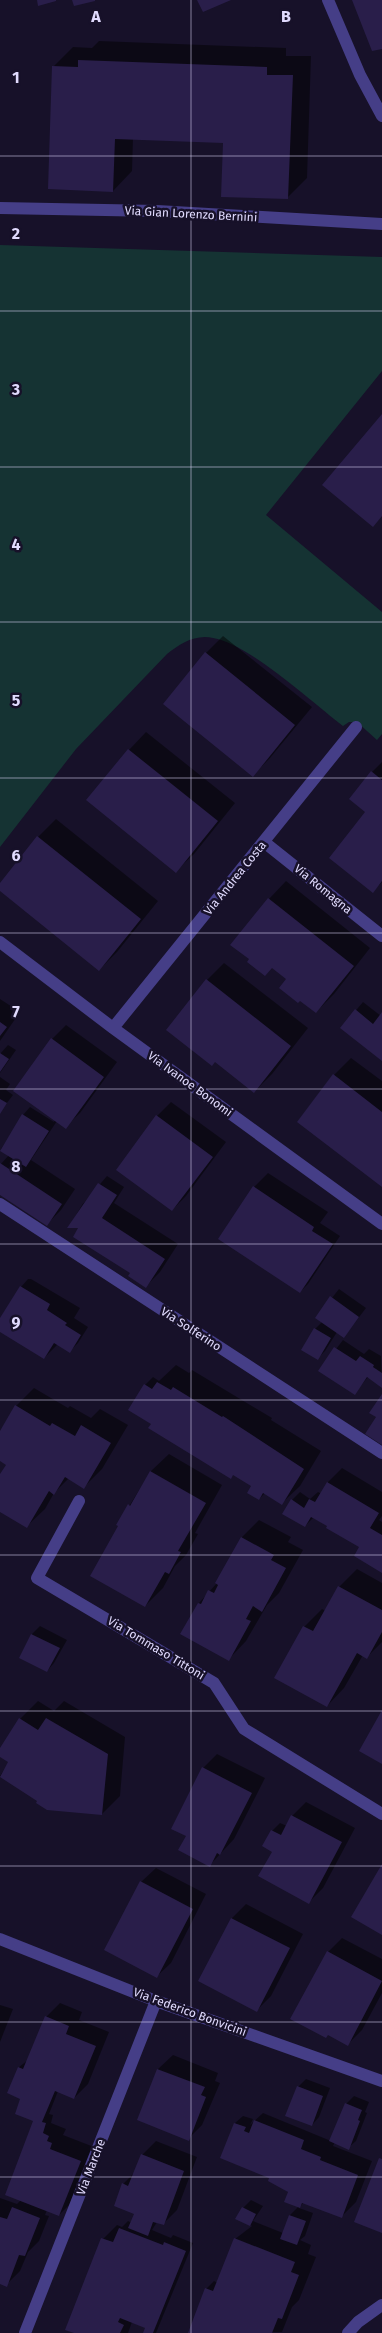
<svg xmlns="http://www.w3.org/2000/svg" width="382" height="2333" viewBox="0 0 382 2333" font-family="'Fira Sans',sans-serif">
	<rect width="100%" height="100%" fill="#171129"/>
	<path fill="#153333" d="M0,245L382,257V371L266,515L382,612V734L377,740L357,722H349L343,726C312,702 249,644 213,638C195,634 180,644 167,654L76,749L0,847Z"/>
	<path fill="#0007" d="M99,41L286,48V56H311L307,178L287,198L224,142L133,138L132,171L113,191L53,67L73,47L92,48Z
		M223,636L312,707L270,758L253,775L206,653Z
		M146,732L235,803L194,854L176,871L88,800L129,750Z
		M382,762V882L373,891L367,811L372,772Z
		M56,819L158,901L117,952L99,970L0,890V885L38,837Z
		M286,881L370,948L334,994L316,1012L269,899Z
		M224,963L308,1028L272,1074L254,1092L207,980Z
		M0,999L20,1012L0,1041Z
		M363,1002L381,1016L382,1014V1059L342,1027Z
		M66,1025L117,1062L80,1113L65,1127L57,1121L31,1160L75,1189L61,1210L47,1224L0,1194V1165L9,1155L1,1149L23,1115L30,1107L54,1122L55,1120L52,1039Z
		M8,1045L16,1050L0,1073V1054Z
		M351,1058L382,1081V1185L334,1075Z
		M0,1077L10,1084L6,1090L13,1095L0,1112Z
		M171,1102L226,1142L186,1196L172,1210L157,1116Z
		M268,1173L328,1212L320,1223L340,1236L308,1284L300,1292L254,1187Z
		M107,1176L124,1187L114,1203L178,1244L160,1272L146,1286L83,1224L69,1227L82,1205Z
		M28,1279H31L80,1308L74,1318L88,1327L78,1343L70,1351L58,1344L44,1358L0,1331V1320L21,1287Z
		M339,1289L366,1308L344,1337L337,1332L325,1351L317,1359L315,1329L322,1322L316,1318Z
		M343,1340L364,1354L369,1349L381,1356L382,1386L368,1377L354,1394L320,1370Z
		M176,1365L189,1373L192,1370L272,1418L271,1420L321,1451L300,1486L282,1503L265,1493L259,1499L253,1485L153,1423L145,1385L153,1377L159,1381Z
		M34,1388L68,1408L70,1406L91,1418L100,1409L128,1425L102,1469L84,1487L69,1478L54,1493L45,1509L27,1526L0,1511V1477L7,1464L0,1460V1434L16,1406Z
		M169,1454L222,1485L195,1533L198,1534L186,1555L175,1566L163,1588L145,1606L120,1525L118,1524L151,1471Z
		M342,1468L382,1492V1516L379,1520L382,1522V1571L363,1543L313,1518L305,1526L292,1500L300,1492L310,1499L318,1492L322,1494L328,1482Z
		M259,1520L291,1537L288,1542L303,1550L279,1593L267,1605L246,1641L229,1659L199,1603L217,1583L242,1537Z
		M357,1569L382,1583V1642L367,1657L363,1655L344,1688L327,1706L304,1627L322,1609L326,1611L339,1587Z
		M40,1626L67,1640L54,1663L47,1671L21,1657L32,1634Z
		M38,1701L54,1711L64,1701L125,1737L120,1796L102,1814L39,1800L0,1776L9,1762L0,1756V1750L20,1719Z
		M217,1754L265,1778L234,1839L210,1865L187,1836L203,1768Z
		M306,1802L355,1828L323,1888L309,1902L273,1851L272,1831L280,1823L287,1826L292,1816Z
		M156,1868L206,1894L171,1963L156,1977L141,1882Z
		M246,1904L303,1934L271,1996L257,2010L200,1980L232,1918Z
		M342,1938L382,1959V1993L362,2030L348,2044L328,1952Z
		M60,2003L82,2012L79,2020L109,2032L88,2084L74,2098L58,2091L49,2114L53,2115L51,2123L66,2129L63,2135L94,2147L73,2201L59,2215L47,2210L45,2215L49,2216L39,2241L28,2252L20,2271L6,2285L0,2283V2198L17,2204L21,2200L35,2120L22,2099L8,2093L19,2067L28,2060L46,2017Z
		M0,2005L13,2009L0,2042Z
		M173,2055L218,2073L215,2081L220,2083L202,2125L188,2139L138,2119L158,2069Z
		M306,2079L330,2088L319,2117L312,2125L298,2087Z
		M354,2096L369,2102L365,2112L367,2113L356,2141L348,2148L335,2142L333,2146L372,2161L356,2202L342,2216L304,2202L299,2208L313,2213L305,2236L300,2240L311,2245L308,2254L316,2257L299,2300L292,2307L282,2332L189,2333L206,2289L214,2281L218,2283L235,2239L252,2226L237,2218L243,2208L251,2200L263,2206L253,2221L283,2233L290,2215L299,2206L289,2193L270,2177L235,2123L243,2116L253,2119L250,2125L263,2113L331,2141L346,2104Z
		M156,2141L197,2157L177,2210L163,2224L157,2222L152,2230L171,2238L173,2235L193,2243L156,2333H144L146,2328L132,2322L128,2333H78L103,2239L117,2225L122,2227L128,2221L132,2223L135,2215L123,2184L135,2172L142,2155Z"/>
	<path fill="#291e4a" d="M37,0H56V1L38,6Z
		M72,0H95V1L74,6Z
		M197,0H231L203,12Z
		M352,0H382V49L372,51Z
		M78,60L267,67V75H293L288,199L221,197L223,143L115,139L113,192L48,189L52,66L78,67Z
		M382,414V516L373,527L322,485Z
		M205,652L295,725L253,777L163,704Z
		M128,749L218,821L176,873L86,800Z
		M371,771L382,780V881L373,893L329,858L365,812L349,799Z
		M37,836L141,919L99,971L0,891V883Z
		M268,898L354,966L316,1013L300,1001L298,1003L279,988L286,979L272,968L265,976L247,962L249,959L230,945Z
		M206,979L291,1046L254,1093L215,1062L212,1066L166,1030Z
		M355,1009L373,1024L382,1012V1061L340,1028Z
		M0,1022L7,1027L0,1036Z
		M51,1038L104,1077L66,1129L13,1091Z
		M0,1053L9,1059L0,1072Z
		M333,1074L382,1112V1187L297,1122Z
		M0,1099L7,1103L0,1114Z
		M22,1114L49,1131L26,1167L0,1151Z
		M156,1115L213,1157L172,1211L116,1170Z
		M0,1163L62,1204L47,1226L0,1195Z
		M98,1183L117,1195L102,1218L165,1259L146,1288L128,1276L130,1273L73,1237L78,1228H67Z
		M253,1186L314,1227L312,1231L333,1244L300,1293L218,1239Z
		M20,1286L50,1304L47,1310L67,1323L65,1325L81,1335L70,1353L54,1343L44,1359L0,1332V1318Z
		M330,1296L359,1317L344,1338L315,1318Z
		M314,1328L331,1338L318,1360L301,1350Z
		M334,1347L356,1361L360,1356L374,1365L373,1367L382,1373V1388L367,1377L355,1395L318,1371Z
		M157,1382L171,1390L173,1387L222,1417L223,1416L304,1469L282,1505L263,1493L259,1500L247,1493L251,1486L233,1475L231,1479L197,1458L148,1428L151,1424L128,1410L144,1384L152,1389Z
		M382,1394V1445L365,1434L376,1417L369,1413Z
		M15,1405L50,1426L52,1423L75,1436L81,1425L111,1443L84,1489L65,1477L54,1495L49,1491L27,1528L0,1512V1474L6,1465L0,1461V1431Z
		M150,1471L206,1503L178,1551L181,1552L169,1574L165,1572L145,1607L90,1576L118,1526L116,1525L128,1504L130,1506Z
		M327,1482L379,1513L370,1528L382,1535V1573L354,1556L359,1547L326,1528L327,1526L311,1517L305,1527L282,1514L291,1499L304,1508L309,1499L315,1502Z
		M241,1537L274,1555L271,1560L286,1568L262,1612L253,1606L246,1619L251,1621L229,1661L180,1634L198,1603L201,1604L208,1590L214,1593L218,1585L215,1583Z
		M338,1586L382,1610V1632L367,1659L357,1653L327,1707L274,1678L303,1626L313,1631Z
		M31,1634L60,1648L47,1672L19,1658Z
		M382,1710V1764L359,1751Z
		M19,1718L38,1730L46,1718L108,1754L102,1815L47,1810L36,1803L37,1801L0,1777L8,1762L0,1757V1748Z
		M202,1767L252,1793L220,1855L217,1853L210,1867L178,1850L186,1836L171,1829Z
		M291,1815L342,1842L309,1904L258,1876L272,1852L262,1846L271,1830L281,1835Z
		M382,1864V1935L351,1917Z
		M140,1881L193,1909L157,1978L104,1950Z
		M231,1918L290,1948L257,2012L198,1981Z
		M327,1951L382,1981L348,2046L328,2035L326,2038L290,2019Z
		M45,2016L69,2026L66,2034L96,2046L74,2099L55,2091L42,2122L46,2123L43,2133L49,2136L47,2141L52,2143L50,2149L81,2161L59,2216L5,2195L33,2121L15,2114L20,2099L7,2093L18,2067L23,2069Z
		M157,2069L205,2087L201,2095L206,2097L189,2141L137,2120Z
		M297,2086L323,2096L312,2126L285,2116Z
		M345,2103L362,2110L358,2120L360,2121L349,2150L329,2141Z
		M254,2120L304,2140L301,2149L321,2157L320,2160L358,2175L342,2218L302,2203L300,2208L284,2202L288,2192L268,2181L269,2178L220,2158L234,2123L246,2127L244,2131L249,2133Z
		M141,2154L184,2171L164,2225L153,2222L148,2236L128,2228L134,2214L114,2206L122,2183L128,2186Z
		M379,2158L382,2159V2233L354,2222Z
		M12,2207L40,2218L25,2256L19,2255L7,2287L0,2284V2217L7,2219Z
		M242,2207L256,2214L250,2226L235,2219Z
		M289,2215L306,2221L297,2245L280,2239Z
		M119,2228L163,2245L164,2242L186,2251L153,2333H143L145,2328L120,2318L118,2322L124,2325L120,2333H74L65,2330L101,2238L113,2242Z
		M234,2238L295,2262L291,2272L299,2275L282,2319L278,2318L272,2333H188L205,2288L213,2291Z"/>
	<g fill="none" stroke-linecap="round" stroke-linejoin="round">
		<path stroke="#453e87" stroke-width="12" d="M328,0L360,75L382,116
			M0,208L157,211L382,224
			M264,842L382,936
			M0,942L113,1028L382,1224
			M113,1028L356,727
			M0,1204L382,1453
			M79,1501L37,1578L214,1683L244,1729L382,1814
			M0,1939L156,2001L382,2081
			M25,2333L156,2001
			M348,2333L358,2322L382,2305"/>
	</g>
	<path fill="none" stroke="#e1dbfe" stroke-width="1" stroke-opacity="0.55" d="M191,0V2333M0,156H382M0,311H382M0,467H382M0,622H382M0,778H382M0,933H382M0,1089H382M0,1244H382M0,1400H382M0,1555H382M0,1711H382M0,1866H382M0,2022H382M0,2177H382"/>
	<g text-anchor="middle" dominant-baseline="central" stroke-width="5" stroke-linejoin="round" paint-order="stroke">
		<g font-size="12" fill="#e1dbfe" stroke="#171129">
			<text transform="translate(191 214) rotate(3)">Via Gian Lorenzo Bernini</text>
			<text transform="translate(235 878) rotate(-51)">Via Andrea Costa</text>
			<text transform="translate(323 889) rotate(39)">Via Romagna</text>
			<text transform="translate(190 1084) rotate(36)">Via Ivanoe Bonomi</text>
			<text transform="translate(191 1329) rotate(33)">Via Solferino</text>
			<text transform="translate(156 1648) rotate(31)">Via Tommaso Tittoni</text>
			<text transform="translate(190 2012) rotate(20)">Via Federico Bonvicini</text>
			<text transform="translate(91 2167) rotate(-69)">Via Marche</text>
		</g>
	</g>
	<g font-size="16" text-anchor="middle" font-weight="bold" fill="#e1dbfe" stroke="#171129" stroke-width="5" stroke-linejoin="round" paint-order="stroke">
		<text x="96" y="22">A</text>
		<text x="286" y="22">B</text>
		<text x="16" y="83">1</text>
		<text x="16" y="239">2</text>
		<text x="16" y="395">3</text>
		<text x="16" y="550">4</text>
		<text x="16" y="706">5</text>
		<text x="16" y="861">6</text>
		<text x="16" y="1017">7</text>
		<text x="16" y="1172">8</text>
		<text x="16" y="1328">9</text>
	</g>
</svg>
